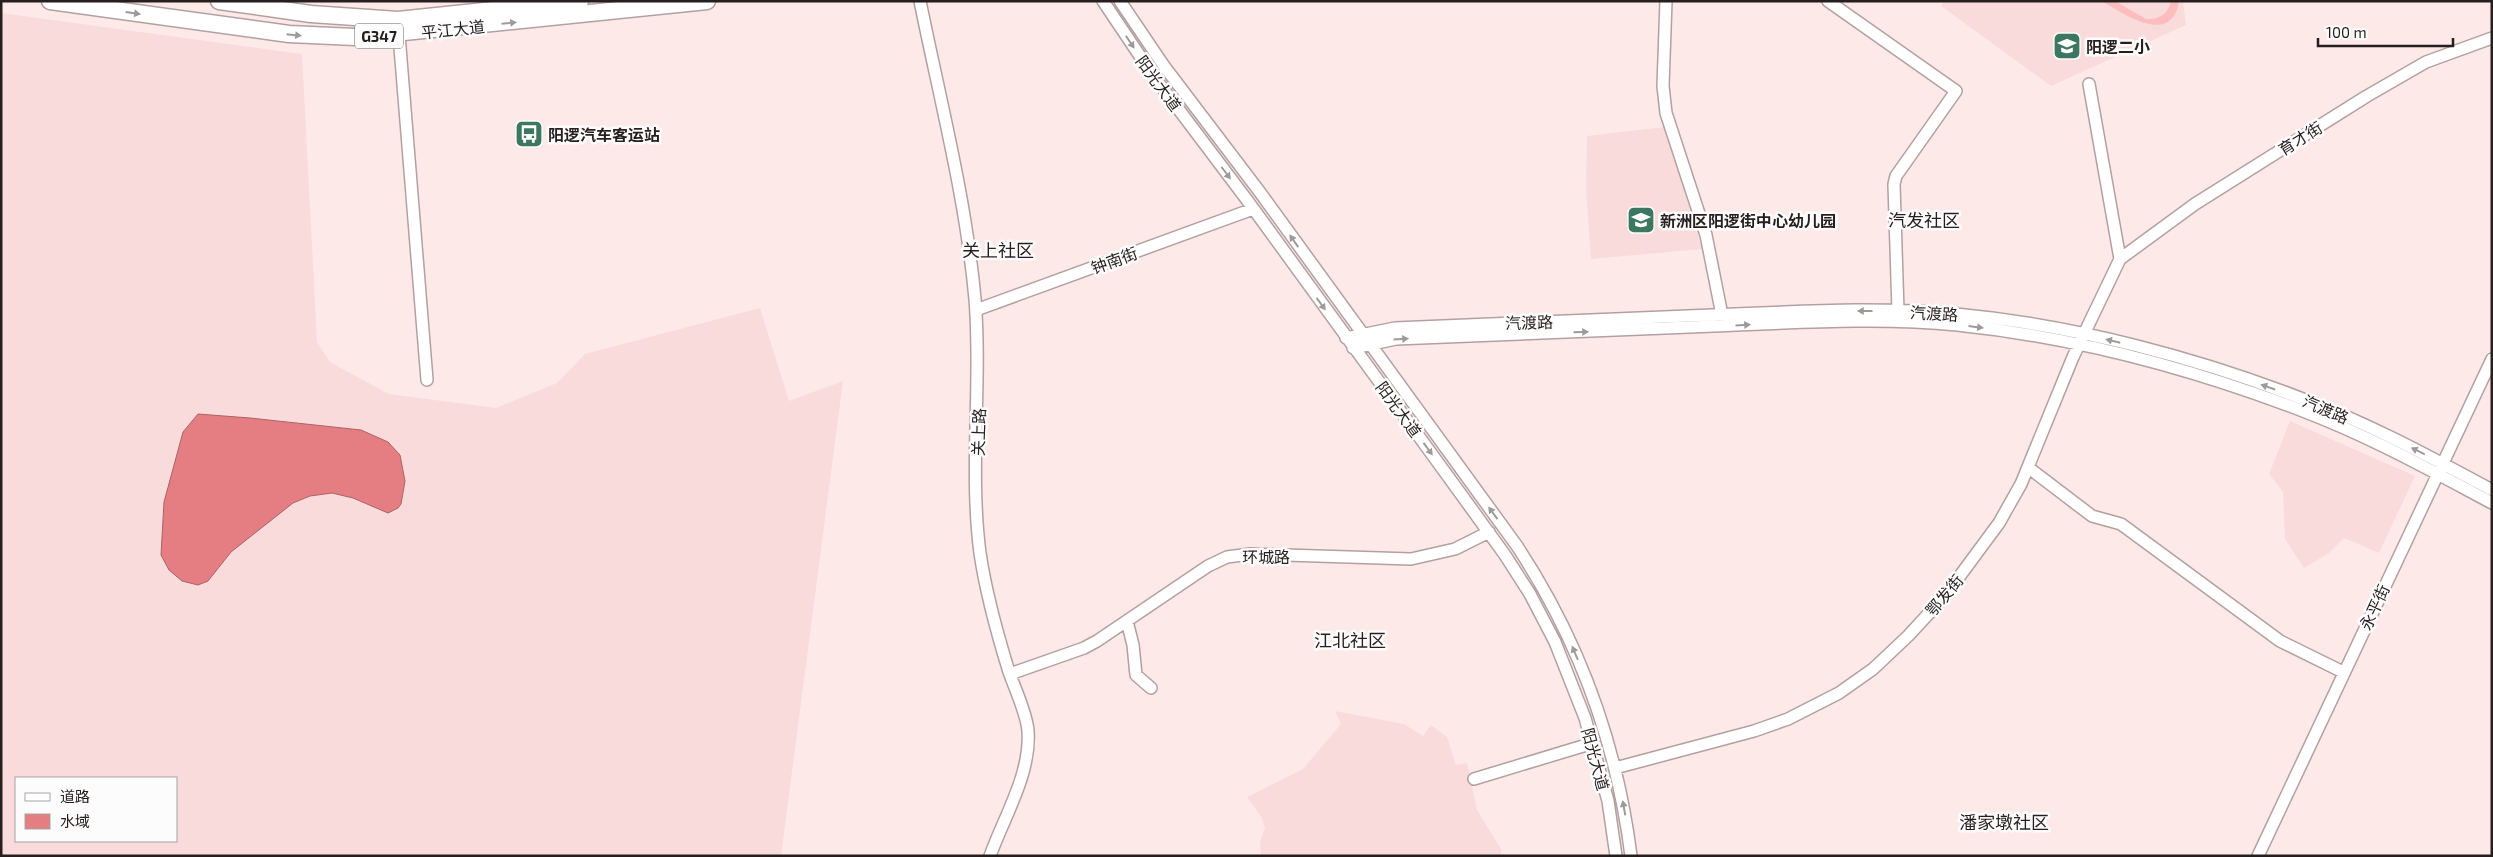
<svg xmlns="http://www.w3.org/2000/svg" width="2493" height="857" viewBox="0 0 2493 857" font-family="'Exo 2','Noto Sans SC',sans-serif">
	<rect width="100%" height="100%" fill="#fee9e9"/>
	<path fill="#f9dbdb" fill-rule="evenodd" d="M1944,1H2183L2186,25L2051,86L1941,6Z
		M1,13L302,54L317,342L330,362L389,394L496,408L557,383L585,354L760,308L789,401L843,381L781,856H1ZM16,778H176V841H16Z
		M1665,127L1702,249L1591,259L1586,190L1587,136Z
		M2290,421L2415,476L2379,553L2344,538L2329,553L2304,568L2285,539L2283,492L2269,474Z
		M1335,711L1404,724L1423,736L1431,725L1447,737L1456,765L1467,763L1477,810L1501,849V856H1261L1260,842L1265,828L1262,818L1247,797L1303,769L1341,724Z"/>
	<path fill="#fdbdbe" d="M2102,1H2115L2146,19C2159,20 2168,14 2171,1H2179C2172,48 2122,13 2102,1Z"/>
	<path fill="#e57e83" stroke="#ac6265" d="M198,414L250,418L361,430L388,442L400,455L405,481L401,504L398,508L388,513L353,498L332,493L310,496L293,503L231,552L208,581L198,585L182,581L169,570L161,555L164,502L183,432Z"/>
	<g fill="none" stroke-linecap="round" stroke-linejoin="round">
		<defs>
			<path id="minor" d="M920,1C940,100 966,199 975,299C982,383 969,469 980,553C986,594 997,633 1009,672C1015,689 1027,714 1028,731C1031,774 1004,817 990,856
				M1103,1L1152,74L1247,200L1455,486L1505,555L1530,594L1555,642L1585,718L1608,801L1616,856
				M1120,1L1164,66L1259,191L1517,546C1579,640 1617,745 1631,856
				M1666,1L1663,86L1666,113L1706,235L1722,315
				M1828,1L1956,91L1896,176L1894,184L1898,311
				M399,35L427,380
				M2089,84L2120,259
				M976,310L1253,209
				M1346,338L1395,328C1501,324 1607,320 1712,315C1793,312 1875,306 1956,314C2074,325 2199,358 2308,401C2372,425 2432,458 2492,490
				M1353,348L1396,339C1502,335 1608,331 1714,326C1794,323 1877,317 1957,325C2075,337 2193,369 2303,411C2369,436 2430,470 2492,503
				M2029,468L2092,516L2121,524L2280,641L2343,672
				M1127,621L1133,645L1136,675L1151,688
				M1010,674L1084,648L1097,641L1208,566L1227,557L1250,554L1411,559L1455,549L1489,532
				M1615,768L1754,731L1788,719L1839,693L1873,669L1908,636L1945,596L1999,523L2021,484L2073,357L2120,259L2195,204L2367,96L2426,62L2492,38
				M1474,779L1593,743
				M2258,856L2492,359"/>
			<path id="highway" d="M50,1L289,34L355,37L707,1
				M219,1L311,14L398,20L580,1"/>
		</defs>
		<use href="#minor" stroke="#b3a0a0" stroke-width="14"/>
		<use href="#highway" stroke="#b3a0a0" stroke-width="19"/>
		<use href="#minor" stroke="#fff" stroke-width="11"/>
		<use href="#highway" stroke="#fff" stroke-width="16"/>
	</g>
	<defs><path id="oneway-solid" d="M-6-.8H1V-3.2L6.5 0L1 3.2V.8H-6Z" transform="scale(1.25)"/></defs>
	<g fill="#9e9a9a">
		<use href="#oneway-solid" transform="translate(133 13) rotate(8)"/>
		<use href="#oneway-solid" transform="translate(509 23) rotate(-6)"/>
		<use href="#oneway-solid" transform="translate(294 35) rotate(6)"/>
		<use href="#oneway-solid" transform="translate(1130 42) rotate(56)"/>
		<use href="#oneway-solid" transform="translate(1226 173) rotate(53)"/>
		<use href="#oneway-solid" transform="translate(1294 241) rotate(-125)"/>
		<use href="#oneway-solid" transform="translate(1321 304) rotate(54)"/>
		<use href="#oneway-solid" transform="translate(1865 311) rotate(180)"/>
		<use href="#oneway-solid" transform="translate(1743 325) rotate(-3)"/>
		<use href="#oneway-solid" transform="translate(1976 327) rotate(7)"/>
		<use href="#oneway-solid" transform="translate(1581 332) rotate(-2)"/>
		<use href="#oneway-solid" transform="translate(1401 339) rotate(-4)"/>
		<use href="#oneway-solid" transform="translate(2113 341) rotate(-167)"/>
		<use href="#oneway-solid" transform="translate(2268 387) rotate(-161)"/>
		<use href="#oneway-solid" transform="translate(1428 449) rotate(54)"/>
		<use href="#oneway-solid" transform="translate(2418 451) rotate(-154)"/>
		<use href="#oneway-solid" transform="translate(1493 513) rotate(-126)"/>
		<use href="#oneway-solid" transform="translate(1575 653) rotate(-113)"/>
		<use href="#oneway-solid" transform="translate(1624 808) rotate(-100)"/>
	</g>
	<defs>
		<symbol id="school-square" viewBox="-11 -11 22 22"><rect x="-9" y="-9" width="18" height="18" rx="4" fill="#3b7761" stroke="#fcfcfc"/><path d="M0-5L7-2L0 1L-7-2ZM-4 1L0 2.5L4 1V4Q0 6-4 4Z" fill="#fff"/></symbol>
		<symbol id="bus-square" viewBox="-11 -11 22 22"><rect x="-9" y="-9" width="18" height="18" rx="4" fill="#3b7761" stroke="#fcfcfc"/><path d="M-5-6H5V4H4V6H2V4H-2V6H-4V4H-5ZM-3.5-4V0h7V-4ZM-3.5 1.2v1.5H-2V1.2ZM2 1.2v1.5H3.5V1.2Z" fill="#fff"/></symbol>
	</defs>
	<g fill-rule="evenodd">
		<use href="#school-square" x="2051" y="30" width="32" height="32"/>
		<use href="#bus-square" x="513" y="118" width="32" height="32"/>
		<use href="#school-square" x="1625" y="204" width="32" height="32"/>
	</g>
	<g text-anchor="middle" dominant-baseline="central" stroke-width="5" stroke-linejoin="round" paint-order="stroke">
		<rect fill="#fcfcfc" stroke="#676161" stroke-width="1" x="355" y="23.5" width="48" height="25" rx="4"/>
		<g font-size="15" font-weight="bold" fill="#271f1f">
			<text x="379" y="36">G347</text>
		</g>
		<g font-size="16" fill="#271f1f" stroke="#fcfcfc">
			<text transform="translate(453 29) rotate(-6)">平江大道</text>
			<text transform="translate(1159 83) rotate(54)">阳光大道</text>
			<text transform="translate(2300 138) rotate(-32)">育才街</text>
			<text transform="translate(1114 260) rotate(-20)">钟南街</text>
			<text transform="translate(1934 313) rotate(3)">汽渡路</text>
			<text transform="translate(1529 322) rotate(-2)">汽渡路</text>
			<text transform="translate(1399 409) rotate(54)">阳光大道</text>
			<text transform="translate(2326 409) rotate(23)">汽渡路</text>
			<text transform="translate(978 432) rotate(-88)">关上路</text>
			<text x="1266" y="556">环城路</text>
			<text transform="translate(1944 595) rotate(-50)">鄂发街</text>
			<text transform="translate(2374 607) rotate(-65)">永平街</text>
			<text transform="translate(1596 759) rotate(75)">阳光大道</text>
		</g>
		<g font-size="16" font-weight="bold" fill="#271f1f" stroke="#fcfcfc" text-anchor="start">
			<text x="2086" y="46">阳逻二小</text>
			<text x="548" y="134">阳逻汽车客运站</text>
			<text x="1660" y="220">新洲区阳逻街中心幼儿园</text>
		</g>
		<g font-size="18" fill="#271f1f" stroke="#fcfcfc">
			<text x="1924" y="220">汽发社区</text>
			<text x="998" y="250">关上社区</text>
			<text x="1350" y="640">江北社区</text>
			<text x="2004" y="822">潘家墩社区</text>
		</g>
	</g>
	<rect width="2493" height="857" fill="none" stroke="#271f1f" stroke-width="5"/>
	<rect x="15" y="777" width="162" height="65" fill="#fcfcfc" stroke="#a7a4a4"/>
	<rect x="25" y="793" width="25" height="8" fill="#ffffff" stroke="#a7a4a4"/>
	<text x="60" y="802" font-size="15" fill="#271f1f">道路</text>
	<rect x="25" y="814" width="25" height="15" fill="#e57e83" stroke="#a7a4a4"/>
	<text x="60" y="827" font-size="15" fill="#271f1f">水域</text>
	<path d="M2318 38v8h135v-8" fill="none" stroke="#271f1f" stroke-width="2.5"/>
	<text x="2326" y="38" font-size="15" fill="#271f1f" stroke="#fcfcfc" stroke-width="4" paint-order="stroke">100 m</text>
</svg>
